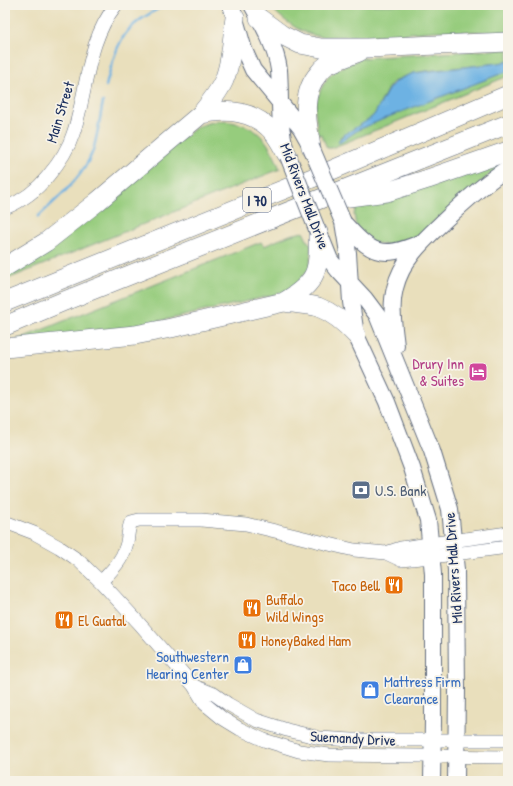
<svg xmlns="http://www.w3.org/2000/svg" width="513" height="786" viewBox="0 0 513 786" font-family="'Patrick Hand',sans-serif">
	<rect width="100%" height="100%" fill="#f7f3e8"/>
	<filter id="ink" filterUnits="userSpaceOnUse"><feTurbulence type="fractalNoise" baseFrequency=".025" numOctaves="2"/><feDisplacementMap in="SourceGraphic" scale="8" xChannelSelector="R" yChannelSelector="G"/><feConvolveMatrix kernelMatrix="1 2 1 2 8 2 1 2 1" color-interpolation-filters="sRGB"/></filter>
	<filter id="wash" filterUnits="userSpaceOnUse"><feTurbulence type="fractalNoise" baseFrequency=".012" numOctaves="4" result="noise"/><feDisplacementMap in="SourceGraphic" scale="16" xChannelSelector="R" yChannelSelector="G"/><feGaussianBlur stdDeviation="0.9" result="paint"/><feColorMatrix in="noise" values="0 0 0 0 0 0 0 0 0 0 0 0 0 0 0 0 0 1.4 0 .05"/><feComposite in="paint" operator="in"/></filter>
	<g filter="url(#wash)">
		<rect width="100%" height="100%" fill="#e9dfbc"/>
		<path fill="#96cc7d" stroke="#587e6e" d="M269,5H508V32L434,31L390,35L321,37C300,33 283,21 269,5Z
			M508,49V61L499,63L425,71L414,73L403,77L393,82L388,88L374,115L364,123L340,137L341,142L358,130L393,115L508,71V76L332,148H327L321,134L318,135L315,110L317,100L321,89L328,77L338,69L362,58Z
			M220,121C256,123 267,137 280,169L5,280V275L197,127L208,123Z
			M507,160L414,239L391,246L372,242L356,226L354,214L356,210L355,208Z
			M303,232L308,242L311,244L310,268L292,289L274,295L179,317L123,328L14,341L261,242L264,246L290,235Z"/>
		<path fill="#6db2e3" stroke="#4470a0" d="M508,61V71L393,115L358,130L339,143L338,142C340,134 365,124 373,116C376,113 378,107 381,103C391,83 393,81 414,73L499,63Z"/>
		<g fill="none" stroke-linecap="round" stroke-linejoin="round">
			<path stroke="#6db2e3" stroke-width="2.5" d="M106,86C110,71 113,55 121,41C129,24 150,13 166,5
				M38,217C57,198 82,179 92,153C97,140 100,116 103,102"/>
		</g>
	</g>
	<g filter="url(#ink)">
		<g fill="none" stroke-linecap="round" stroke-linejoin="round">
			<defs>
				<path id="minor" d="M5,208C22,201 37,190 48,176C59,163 68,150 73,134C88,91 86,42 116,5
					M5,522L34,533L59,547L78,560L101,582L138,622L194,686L205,704L222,718L240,729L264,740L299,751L329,755L508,757
					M386,553L401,548L508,533
					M101,582C110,572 121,562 125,549C129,540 127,531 131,522L139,520H201L246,524L354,550L386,553L401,560L431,557L508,547
					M194,686L214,694L228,704L256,720L287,730L320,738L352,740H508"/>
				<path id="major" d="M231,5L244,50L253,70L301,128L310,144
					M252,5C263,25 276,47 279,70C281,96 278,122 285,147
					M343,222L348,253L351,302L356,335L387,402L412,468L428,520L433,574V722L432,781
					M343,222C371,253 380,260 420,243
					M319,233L330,260L338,270L365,299L377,315L432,451L450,509L456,570L457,691L456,781
					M396,346C394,327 390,307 395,288C402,259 424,240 445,220C465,201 485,183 508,168"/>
				<path id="highway" d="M259,18L282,35L300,44L321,48H367L508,42
					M201,114C227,108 255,111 273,132C279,139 283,148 288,156
					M311,147C307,122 300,94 319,73C321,70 324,67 327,65C337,60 349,56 359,52
					M341,198L387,192L428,179L508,151
					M5,267L46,242L97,202L201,114C209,104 219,92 224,80C232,61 232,38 235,18
					M5,302L332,170L508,95
					M284,302C295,304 309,304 318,307C334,313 345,323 356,335
					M5,326L62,302L508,124
					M5,348L135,335L171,328L284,302C319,281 319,270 318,232"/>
			</defs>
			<use href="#minor" stroke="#636d7f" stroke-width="14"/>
			<use href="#major" stroke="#636d7f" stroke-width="18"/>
			<use href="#highway" stroke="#636d7f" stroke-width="20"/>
			<use href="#minor" stroke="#fff" stroke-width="13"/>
			<use href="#major" stroke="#fff" stroke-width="16"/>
			<use href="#highway" stroke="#fff" stroke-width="19"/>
			<defs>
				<path id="major-bridge" d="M311,147L343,222
					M288,156L318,232"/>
			</defs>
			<use href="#major-bridge" stroke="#636d7f" stroke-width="18" stroke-linecap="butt"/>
			<use href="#major-bridge" stroke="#fff" stroke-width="16"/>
		</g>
	</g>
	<defs>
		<symbol id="hotel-square" viewBox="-11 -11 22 22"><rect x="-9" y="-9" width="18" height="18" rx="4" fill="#d1479c" stroke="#f7f3e8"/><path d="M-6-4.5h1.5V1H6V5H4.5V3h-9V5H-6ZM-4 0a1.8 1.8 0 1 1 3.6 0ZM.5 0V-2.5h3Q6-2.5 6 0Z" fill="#fff"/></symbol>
		<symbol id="bank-square" viewBox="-11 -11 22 22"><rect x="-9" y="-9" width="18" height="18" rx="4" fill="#5c6f8a" stroke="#f7f3e8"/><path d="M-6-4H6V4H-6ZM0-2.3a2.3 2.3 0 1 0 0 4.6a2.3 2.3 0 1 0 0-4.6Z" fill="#fff"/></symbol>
		<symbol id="restaurant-square" viewBox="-11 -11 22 22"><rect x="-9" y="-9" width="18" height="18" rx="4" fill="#e8710a" stroke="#f7f3e8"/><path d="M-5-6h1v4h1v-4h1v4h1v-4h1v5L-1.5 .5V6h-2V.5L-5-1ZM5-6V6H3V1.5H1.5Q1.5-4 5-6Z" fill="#fff"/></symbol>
		<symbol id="shop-square" viewBox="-11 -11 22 22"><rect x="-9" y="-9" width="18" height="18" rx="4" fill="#3f7fe0" stroke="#f7f3e8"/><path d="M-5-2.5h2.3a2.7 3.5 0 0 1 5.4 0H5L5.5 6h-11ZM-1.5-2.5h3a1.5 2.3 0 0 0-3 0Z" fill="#fff"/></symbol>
	</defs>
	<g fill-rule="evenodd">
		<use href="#hotel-square" x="467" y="361" width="22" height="22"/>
		<use href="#bank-square" x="350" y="479" width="22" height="22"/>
		<use href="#restaurant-square" x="383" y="574" width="22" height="22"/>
		<use href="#restaurant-square" x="241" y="597" width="22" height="22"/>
		<use href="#restaurant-square" x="53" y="609" width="22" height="22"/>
		<use href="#restaurant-square" x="236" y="629" width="22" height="22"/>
		<use href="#shop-square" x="232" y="654" width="22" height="22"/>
		<use href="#shop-square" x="359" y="679" width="22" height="22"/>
	</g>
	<g text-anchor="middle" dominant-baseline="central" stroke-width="3.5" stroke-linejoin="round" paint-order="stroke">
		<rect fill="#f7f3e8" stroke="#5d6a87" stroke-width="1" x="243" y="188" width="28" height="24" rx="3"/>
		<g font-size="14" font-weight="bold" fill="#1b2f5e">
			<text x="257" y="200">I 70</text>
		</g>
		<g font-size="15" fill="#1b2f5e" stroke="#f7f3e8">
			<text transform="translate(60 112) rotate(-73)">Main Street</text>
			<text transform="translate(305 196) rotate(69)">Mid Rivers Mall Drive</text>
			<text transform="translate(453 568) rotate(-94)">Mid Rivers Mall Drive</text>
			<text transform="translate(353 738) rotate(3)">Suemandy Drive</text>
		</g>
		<g font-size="15" fill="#b23c85" stroke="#f7f3e8" text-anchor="end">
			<text x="464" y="363">Drury Inn<tspan x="464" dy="17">&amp; Suites</tspan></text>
		</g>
		<g font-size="15" fill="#4e5e75" stroke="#f7f3e8" text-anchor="start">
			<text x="375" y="490">U.S. Bank</text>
		</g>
		<g font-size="15" fill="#c56008" stroke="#f7f3e8" text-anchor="start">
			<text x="380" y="585" text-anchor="end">Taco Bell</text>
			<text x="266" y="599">Buffalo<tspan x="266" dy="17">Wild Wings</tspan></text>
			<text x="78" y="620">El Guatal</text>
			<text x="261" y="640">HoneyBaked Ham</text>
		</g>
		<g font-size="15" fill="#366cbe" stroke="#f7f3e8" text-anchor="end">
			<text x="229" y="656">Southwestern<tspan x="229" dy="17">Hearing Center</tspan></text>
			<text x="384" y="681" text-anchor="start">Mattress Firm<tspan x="384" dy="17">Clearance</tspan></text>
		</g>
	</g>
	<rect width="513" height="786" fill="none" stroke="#f7f3e8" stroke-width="20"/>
</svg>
